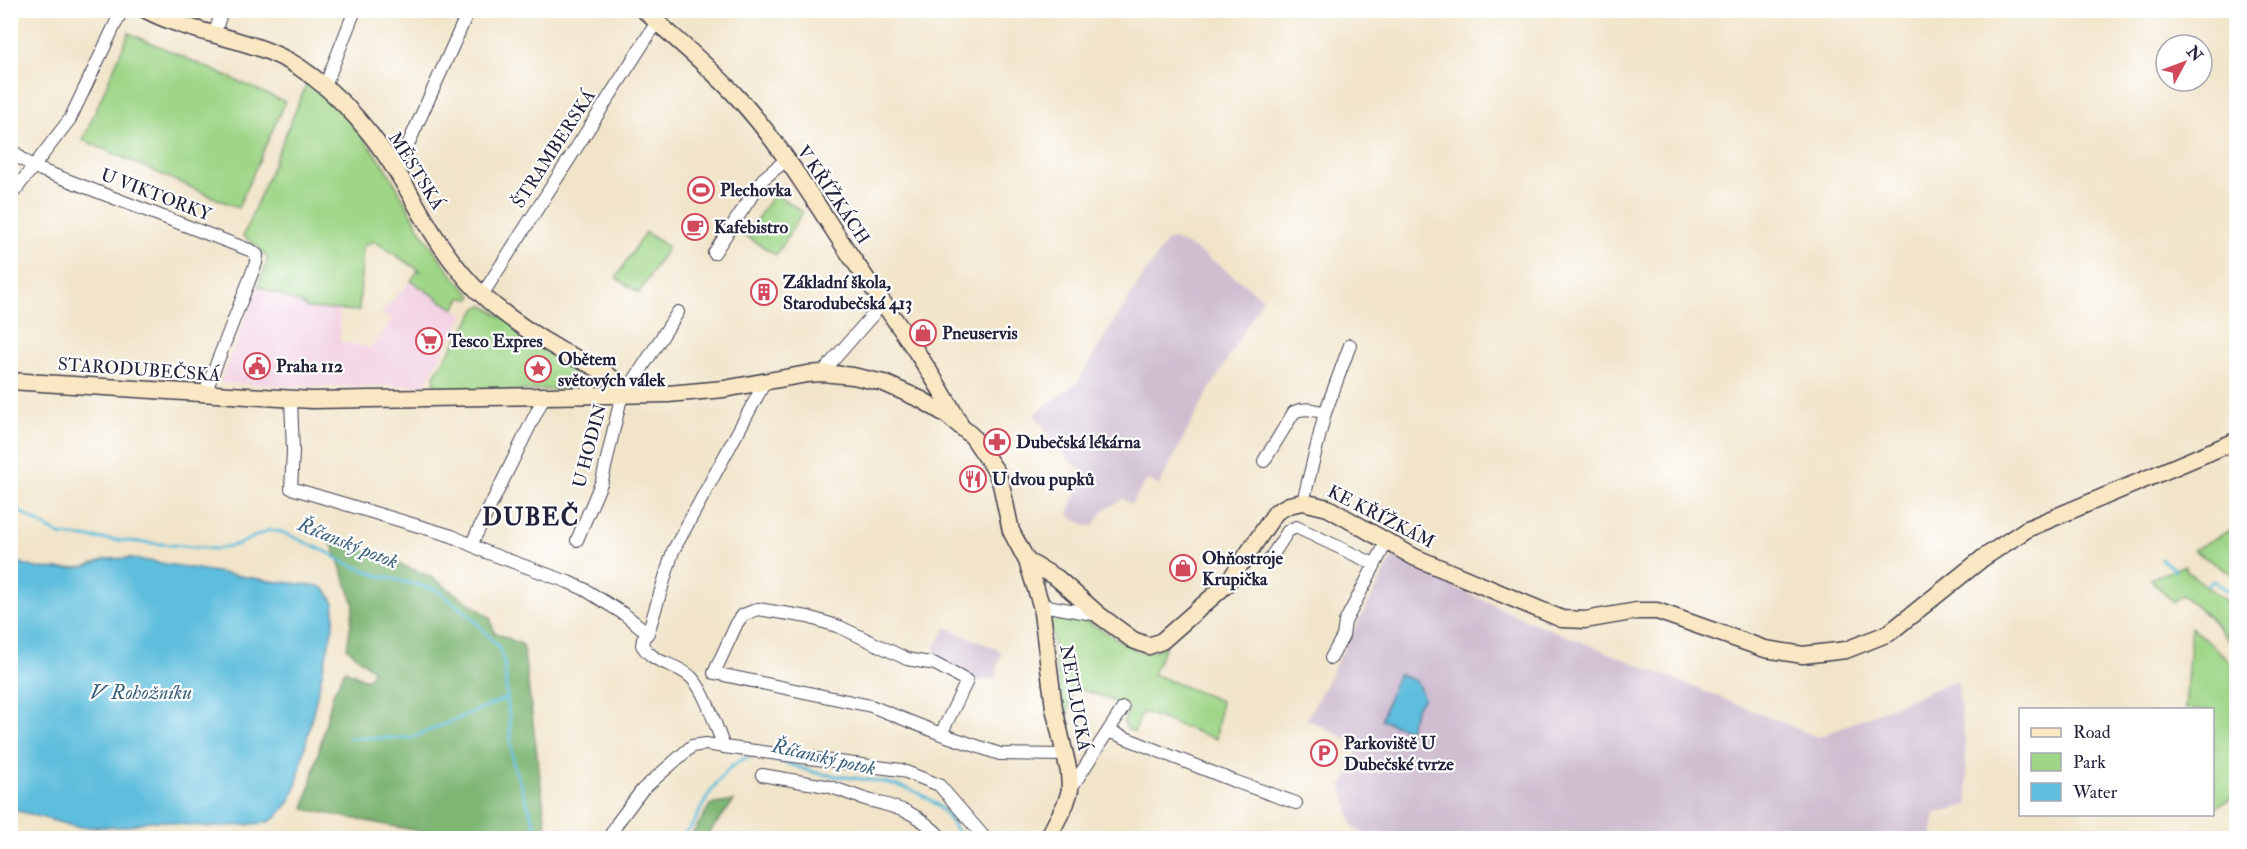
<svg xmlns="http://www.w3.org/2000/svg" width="2247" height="849" viewBox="0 0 2247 849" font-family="'IM FELL Double Pica',serif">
	<rect width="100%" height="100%" fill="#fff"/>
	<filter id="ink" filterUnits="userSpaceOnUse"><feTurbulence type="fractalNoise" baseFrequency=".0167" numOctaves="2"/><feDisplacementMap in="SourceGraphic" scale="12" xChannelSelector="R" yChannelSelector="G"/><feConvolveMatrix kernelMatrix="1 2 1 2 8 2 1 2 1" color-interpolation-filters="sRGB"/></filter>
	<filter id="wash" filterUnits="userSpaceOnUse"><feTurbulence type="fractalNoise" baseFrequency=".008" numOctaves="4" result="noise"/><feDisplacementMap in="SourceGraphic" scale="24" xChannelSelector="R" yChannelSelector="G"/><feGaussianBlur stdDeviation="1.35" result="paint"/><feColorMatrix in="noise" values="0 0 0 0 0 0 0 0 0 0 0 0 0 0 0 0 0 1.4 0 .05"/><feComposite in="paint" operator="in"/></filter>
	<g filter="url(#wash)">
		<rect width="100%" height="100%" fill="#f1e4c9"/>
		<path fill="#f2cfe2" d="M411,281L464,315L424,385L307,387L220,383L258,286L314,309L339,310L340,341L371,348L392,320L381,313Z"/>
		<path fill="#cfbdd0" d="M1173,239L1193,248L1216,263L1263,298L1199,408L1159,486L1148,479L1131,504L1123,499L1104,510L1093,526L1085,525L1068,515L1084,472L1066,457L1034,414L1078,382L1109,329L1166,242Z
			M1393,557L1512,614L1818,737L1957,680L1965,743L1968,805L1935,813L1931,838H1371L1354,829L1341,784L1346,780L1351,769L1356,753V746L1352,742L1307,719Z
			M946,627L1001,651L995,679L975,682L930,658Z"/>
		<path fill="#9ed586" stroke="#607c60" stroke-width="1.5" d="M129,33L285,102L238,208L83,140Z
			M307,83L339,109L360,134L385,166L423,234L450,272L472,296L471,299L461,298L454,309L411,281L418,270L422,272L374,241L363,246L359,311L306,308L304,305L258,286L268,259L259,248L243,236Z
			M774,193L803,212L776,255L746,236Z
			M645,232L668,247L639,293L616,278Z
			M483,305L579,365L574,376L573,389L436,393L434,376L477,308Z
			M2236,527V577L2193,550Z
			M2185,565L2187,571L2236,609V649L2209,617L2182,595L2173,602L2150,579Z
			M1058,614L1088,622L1139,652H1151L1166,645L1153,674L1221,701L1216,739L1143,712L1134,732L1127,729L1123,722L1128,710L1107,698L1073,687L1065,730L1050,621Z
			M2191,627L2236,666V796L2213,808L2212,710L2185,709Z"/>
		<path fill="#7eb673" stroke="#506c57" stroke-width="1.5" d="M329,536L431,577L490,617L494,632L523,645L546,825L543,838H454L304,809L333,694L345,670L366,680L374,671L347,648L354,604Z
			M734,801L705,838H690L710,805Z"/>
		<path fill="#5fbedd" stroke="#40708c" stroke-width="1.5" d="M130,558L271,581L320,586L327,591L334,603V622L296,786L290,801L277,817L268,822L246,825L208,827L178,824L166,821H148L124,827H76L11,809V560L36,568L64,569L84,567L106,559Z
			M1398,674L1416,681L1424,698L1416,708L1409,730L1381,720Z"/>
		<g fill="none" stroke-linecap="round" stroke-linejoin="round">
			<path stroke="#5fbedd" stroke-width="3" d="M10,506L60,535L216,549L239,544L269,530L282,532L327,552L343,562L377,575L437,590L470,616L499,647L504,662L513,763L537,831L545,838
				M2161,559L2175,570
				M2208,584L2214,581L2226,590L2233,591L2236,600
				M349,738H411L507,698
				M774,760C791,763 805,771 822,774C859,780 907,779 937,805C947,813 954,827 961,838
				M661,838C669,838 678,838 685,833C694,827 697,815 703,805C713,786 730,760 753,756"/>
		</g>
	</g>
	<g filter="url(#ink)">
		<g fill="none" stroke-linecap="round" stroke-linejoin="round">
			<defs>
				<path id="street" d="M214,36L222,10
					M325,86L355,10
					M10,148L23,160L41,170L252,251L257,255L256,263L205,393
					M396,171L469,10
					M10,197L70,119L122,10
					M714,253L763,179L786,160
					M482,295L657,22
					M822,373L883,303
					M291,399L293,452L291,488L452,536L486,552L568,582L584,589L624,614L648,633L643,639L642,645C655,666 676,662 692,678C706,693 716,727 724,747L901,770L939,785L985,838
					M1264,461L1294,412C1306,407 1314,410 1325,413
					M1303,502L1325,413L1350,345
					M577,540L602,481L620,402L678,312
					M471,545L544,397
					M1270,559L1288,531L1296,527L1374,564
					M1041,605L1099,615
					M648,633L673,551L765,382
					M1331,658L1343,636L1345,622L1386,543
					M1108,731L1234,781L1296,803
					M941,734L967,681L935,664L907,659L840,627L808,617L758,609L743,615L737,623L714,673L871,706L941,734L1000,754L1066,755
					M762,775C783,779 805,782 826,786C839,789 852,795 865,799C902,809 914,810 942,838
					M1070,790L1123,708
					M609,838L618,822L642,790L692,746L706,744L724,747"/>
				<path id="secondary" d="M146,10C195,36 253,37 299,67C346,98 381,143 409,192C429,228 449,262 479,292C502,314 532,334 560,350C583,363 613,370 625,395
					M644,10C675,39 709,66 738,98C779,142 811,196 844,246C883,304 926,361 959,422
					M10,381L312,400L668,394L724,389L807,374L822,373L853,376L884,383L922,400L947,415L972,436L996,471L1001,484L1011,531L1027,561L1041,605L1054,708L1069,772L1070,790L1066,803L1048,838
					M1027,561L1057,578L1099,615L1133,640L1149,646L1162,641L1227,584L1276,512L1289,505L1303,502L1328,508L1414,557L1562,619L1585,620L1637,611H1657L1765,649L1803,655L1846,650L1889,633L1983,558L2027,529L2236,441"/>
			</defs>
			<use href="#street" stroke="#413f50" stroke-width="14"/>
			<use href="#secondary" stroke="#413f50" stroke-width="19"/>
			<use href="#street" stroke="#fff" stroke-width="12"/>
			<use href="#secondary" stroke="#fae7c3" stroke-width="16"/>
		</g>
	</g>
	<defs>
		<symbol id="stadium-ring" viewBox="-11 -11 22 22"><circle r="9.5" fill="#fff" stroke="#d1495b" stroke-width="1.5"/><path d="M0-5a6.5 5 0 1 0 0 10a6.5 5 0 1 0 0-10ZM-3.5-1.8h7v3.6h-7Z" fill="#d1495b"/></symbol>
		<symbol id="cafe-ring" viewBox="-11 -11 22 22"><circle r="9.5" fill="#fff" stroke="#d1495b" stroke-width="1.5"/><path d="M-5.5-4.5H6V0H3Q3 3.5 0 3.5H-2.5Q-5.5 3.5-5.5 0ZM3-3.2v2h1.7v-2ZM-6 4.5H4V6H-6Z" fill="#d1495b"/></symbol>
		<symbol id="building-ring" viewBox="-11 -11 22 22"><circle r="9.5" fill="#fff" stroke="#d1495b" stroke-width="1.5"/><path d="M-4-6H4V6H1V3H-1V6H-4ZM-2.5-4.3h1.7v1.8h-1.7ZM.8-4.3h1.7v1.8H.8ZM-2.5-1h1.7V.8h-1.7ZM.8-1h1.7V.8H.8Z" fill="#d1495b"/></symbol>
		<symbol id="shop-ring" viewBox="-11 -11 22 22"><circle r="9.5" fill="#fff" stroke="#d1495b" stroke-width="1.5"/><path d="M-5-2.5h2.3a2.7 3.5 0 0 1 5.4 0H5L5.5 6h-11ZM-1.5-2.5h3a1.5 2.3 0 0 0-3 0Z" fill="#d1495b"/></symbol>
		<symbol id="supermarket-ring" viewBox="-11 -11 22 22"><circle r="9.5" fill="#fff" stroke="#d1495b" stroke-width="1.5"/><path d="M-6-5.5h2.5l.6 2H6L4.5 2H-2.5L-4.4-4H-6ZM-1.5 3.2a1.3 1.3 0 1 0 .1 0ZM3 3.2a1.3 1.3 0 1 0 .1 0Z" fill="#d1495b"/></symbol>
		<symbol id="civic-ring" viewBox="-11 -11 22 22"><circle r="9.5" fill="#fff" stroke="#d1495b" stroke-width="1.5"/><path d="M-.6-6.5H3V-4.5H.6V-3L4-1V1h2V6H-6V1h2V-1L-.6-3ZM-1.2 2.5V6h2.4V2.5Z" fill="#d1495b"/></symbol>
		<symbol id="sight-ring" viewBox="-11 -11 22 22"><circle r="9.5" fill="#fff" stroke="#d1495b" stroke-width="1.5"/><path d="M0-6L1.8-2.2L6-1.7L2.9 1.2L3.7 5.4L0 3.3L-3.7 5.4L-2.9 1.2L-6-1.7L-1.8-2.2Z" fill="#d1495b"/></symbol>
		<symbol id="pharmacy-ring" viewBox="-11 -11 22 22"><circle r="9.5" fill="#fff" stroke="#d1495b" stroke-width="1.5"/><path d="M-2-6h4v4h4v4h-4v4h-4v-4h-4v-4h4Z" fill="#d1495b"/></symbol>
		<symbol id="restaurant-ring" viewBox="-11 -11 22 22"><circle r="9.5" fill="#fff" stroke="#d1495b" stroke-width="1.5"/><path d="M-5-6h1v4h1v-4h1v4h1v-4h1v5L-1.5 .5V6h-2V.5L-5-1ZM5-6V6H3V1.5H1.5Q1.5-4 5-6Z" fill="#d1495b"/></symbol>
		<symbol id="parking-ring" viewBox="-11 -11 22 22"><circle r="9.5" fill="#fff" stroke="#d1495b" stroke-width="1.5"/><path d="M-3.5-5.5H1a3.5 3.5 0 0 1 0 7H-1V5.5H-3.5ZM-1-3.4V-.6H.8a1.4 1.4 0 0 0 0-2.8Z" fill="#d1495b"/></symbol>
	</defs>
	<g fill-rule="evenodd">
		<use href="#stadium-ring" x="686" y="175" width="30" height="30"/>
		<use href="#cafe-ring" x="680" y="212" width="30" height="30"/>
		<use href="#building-ring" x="749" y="277" width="30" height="30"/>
		<use href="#shop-ring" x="908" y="318" width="30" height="30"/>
		<use href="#supermarket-ring" x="414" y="326" width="30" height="30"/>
		<use href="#civic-ring" x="242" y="351" width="30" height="30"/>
		<use href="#sight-ring" x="523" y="354" width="30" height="30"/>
		<use href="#pharmacy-ring" x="982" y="427" width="30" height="30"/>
		<use href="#restaurant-ring" x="958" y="464" width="30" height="30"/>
		<use href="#shop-ring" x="1168" y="553" width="30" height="30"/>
		<use href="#parking-ring" x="1309" y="738" width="30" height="30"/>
	</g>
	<g text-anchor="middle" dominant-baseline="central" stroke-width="4.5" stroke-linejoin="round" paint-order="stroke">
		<g font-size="18" fill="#22223b" stroke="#fff">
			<text transform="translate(554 149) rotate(-57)">ŠTRAMBERSKÁ</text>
			<text transform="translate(416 171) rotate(58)">MĚSTSKÁ</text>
			<text transform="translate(156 195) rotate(21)">U VIKTORKY</text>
			<text transform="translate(833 195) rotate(56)">V KŘÍŽKÁCH</text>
			<text transform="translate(139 370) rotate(4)">STARODUBEČSKÁ</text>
			<text transform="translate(590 446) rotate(-75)">U HODIN</text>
			<text transform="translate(1381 517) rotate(27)">KE KŘÍŽKÁM</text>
			<text transform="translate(1075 698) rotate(80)">NETLUCKÁ</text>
		</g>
		<g font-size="18" font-weight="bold" fill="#22223b" stroke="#fff" text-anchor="start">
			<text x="720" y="190">Plechovka</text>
			<text x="714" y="227">Kafebistro</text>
			<text x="783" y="282">Základní škola,<tspan x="783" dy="21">Starodubečská 413</tspan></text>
			<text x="942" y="333">Pneuservis</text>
			<text x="448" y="341">Tesco Expres</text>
			<text x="558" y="359">Obětem<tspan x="558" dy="21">světových válek</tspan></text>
			<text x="276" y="366">Praha 112</text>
			<text x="1016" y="442">Dubečská lékárna</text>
			<text x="992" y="479">U dvou pupků</text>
			<text x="1202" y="558">Ohňostroje<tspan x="1202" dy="21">Krupička</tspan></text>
			<text x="1344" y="743">Parkoviště U<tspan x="1344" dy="21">Dubečské tvrze</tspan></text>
		</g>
		<g font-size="20" font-style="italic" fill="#3a607c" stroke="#fff">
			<text transform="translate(348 543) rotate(22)">Říčanský potok</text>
			<text x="141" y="692">V Rohožníku</text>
			<text transform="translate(824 757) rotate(13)">Říčanský potok</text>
		</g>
		<g font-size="24" font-weight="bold" letter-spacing="1.5" fill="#22223b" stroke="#fff">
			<text x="531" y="517">DUBEČ</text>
		</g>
	</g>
	<rect width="2247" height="849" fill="none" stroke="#fff" stroke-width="36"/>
	<rect x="2019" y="708" width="195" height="108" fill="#ffffff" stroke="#a7a7b1" stroke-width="1.5"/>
	<rect x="2031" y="728" width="30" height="9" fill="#fae7c3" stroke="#a7a7b1" stroke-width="1.5"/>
	<text x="2073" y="738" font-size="18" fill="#22223b">Road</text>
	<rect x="2031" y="753" width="30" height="18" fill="#9ed586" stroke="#a7a7b1" stroke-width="1.5"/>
	<text x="2073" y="768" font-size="18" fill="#22223b">Park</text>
	<rect x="2031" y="783" width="30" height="18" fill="#5fbedd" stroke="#a7a7b1" stroke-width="1.5"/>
	<text x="2073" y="798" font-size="18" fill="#22223b">Water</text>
	<g transform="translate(2184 63) rotate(49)"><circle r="28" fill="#ffffff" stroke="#a7a7b1" stroke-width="1.5"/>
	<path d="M0-4.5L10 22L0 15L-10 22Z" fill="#d1495b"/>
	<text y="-9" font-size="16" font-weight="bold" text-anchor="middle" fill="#22223b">N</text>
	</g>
</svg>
